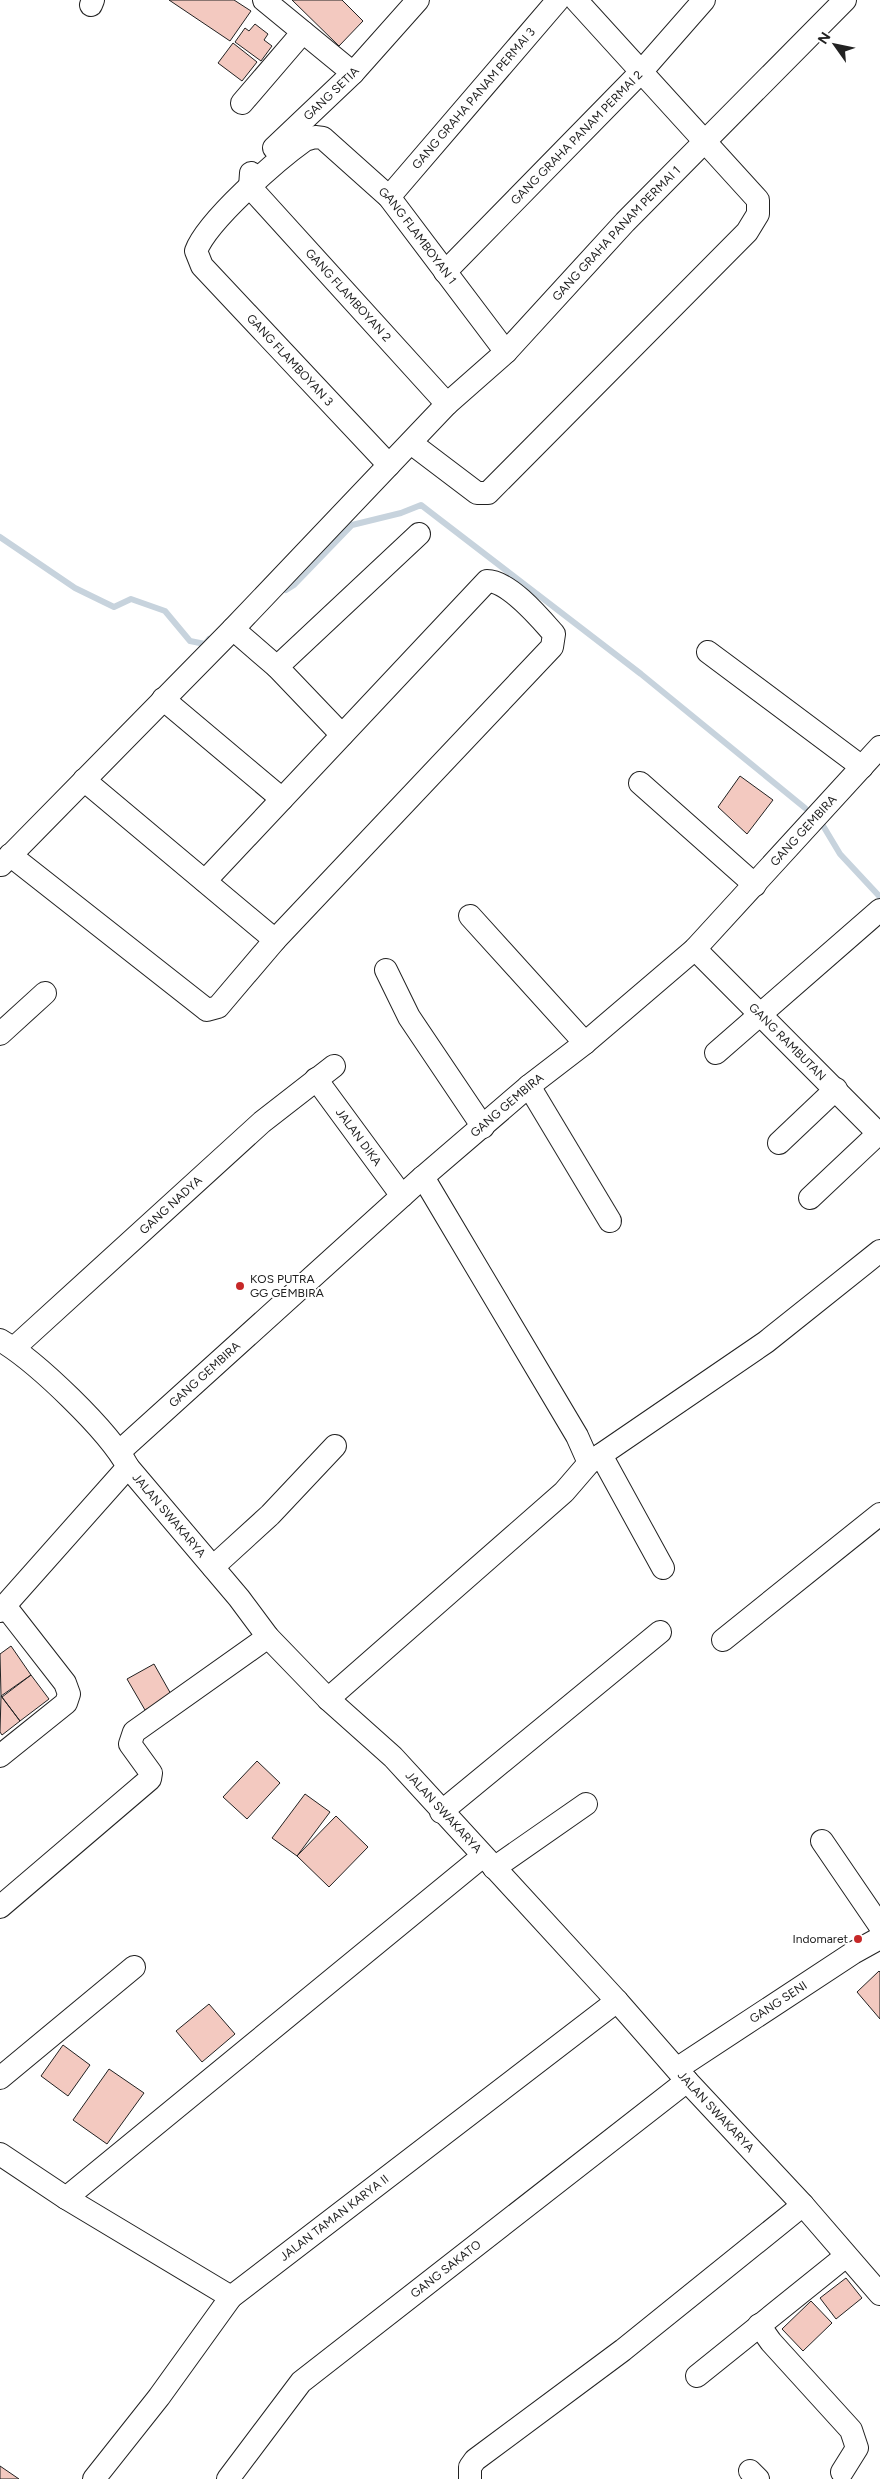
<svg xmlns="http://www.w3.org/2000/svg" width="880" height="2479" viewBox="0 0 880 2479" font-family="Figtree,sans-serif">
	<rect width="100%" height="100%" fill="#fff"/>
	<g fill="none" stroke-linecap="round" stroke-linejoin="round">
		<path stroke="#c7d3dd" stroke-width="6" d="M0,537L75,588L114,607L131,599L165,611L190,641L205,644L209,639
			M286,590L294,585L352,525L401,513L421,505L641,674L805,808
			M822,824L840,854L880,897"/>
	</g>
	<path fill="#f3c9c0" stroke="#222" d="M169,0H234L251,11L230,41Z
		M292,0H342L363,21L339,46Z
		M255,24L268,34L264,40L272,46L261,61L235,42L245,28L249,31Z
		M233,43L257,62L242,81L218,63Z
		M740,776L773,800L747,834L718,807Z
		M11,1646L31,1675L1,1696L0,1654Z
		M154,1664L172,1696L145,1710L127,1679Z
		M31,1675L49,1699L20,1721L2,1697Z
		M1,1696L20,1721L2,1735L0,1732Z
		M257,1761L280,1783L247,1819L223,1797Z
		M305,1794L330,1812L297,1856L272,1838Z
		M336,1816L368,1847L329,1887L297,1856Z
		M879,1971L880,1972V2019L857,1992Z
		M209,2004L235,2034L202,2062L176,2031Z
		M63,2045L90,2065L68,2096L41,2076Z
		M109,2069L144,2093L107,2144L73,2120Z
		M846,2278L862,2298L836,2319L820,2298Z
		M811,2301L832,2323L803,2351L782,2329Z
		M0,2466L19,2479H0Z"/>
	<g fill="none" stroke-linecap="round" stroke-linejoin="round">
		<defs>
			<g id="minor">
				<path d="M264,0L353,73"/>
				<path d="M91,5L93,0"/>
				<path d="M242,103L303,32"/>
				<path id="s1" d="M274,148L353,73L418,0"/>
				<path id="s2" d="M251,173L250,187L447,404"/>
				<path id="s3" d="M389,197L558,0"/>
				<path id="s4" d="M445,272L640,73L704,0"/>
				<path d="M411,443L477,493H488L747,232L758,214V200L576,0"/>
				<path id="s5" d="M389,465L202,266L196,251C207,221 277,160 305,140L315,137L323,138L389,197L506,352"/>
				<path d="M233,629L277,667L419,534"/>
				<path d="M708,652L862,767"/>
				<path d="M277,667L342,735"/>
				<path d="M163,699L282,799"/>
				<path d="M84,780L275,940"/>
				<path d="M640,783L755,885"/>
				<path d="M10,855L207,1010L218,1007L275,940L552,647L554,634C540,618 509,581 487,581L205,881"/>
				<path id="s6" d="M1,865L233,629L447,404L506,352L625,222L845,0"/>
				<path d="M470,916L585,1043"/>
				<path id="s7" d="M695,949L880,1135"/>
				<path d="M386,970L409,1017L483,1127"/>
				<path d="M0,1034L45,993"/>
				<path d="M716,1053L880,910"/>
				<path id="s8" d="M316,1079L402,1196"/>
				<path d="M529,1086L610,1221"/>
				<path d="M779,1143L836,1089"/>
				<path d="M810,1198L879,1133"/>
				<path id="s9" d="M0,1340C36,1361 109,1431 128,1467L239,1598L268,1637L328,1699L393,1757L617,2001L687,2081L803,2205L880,2294"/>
				<path id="s10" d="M14,1348L262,1122L334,1066"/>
				<path id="s11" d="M120,1451L423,1177L529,1086L585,1043L695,949L880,747"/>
				<path d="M601,1455L663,1568"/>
				<path d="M589,1463L766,1342L880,1251"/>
				<path d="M213,1567L270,1515L335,1446"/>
				<path d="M0,1611L128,1467"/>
				<path d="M723,1640L880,1514"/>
				<path d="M328,1699L564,1492L589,1463L577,1436L423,1177"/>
				<path d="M0,1756L66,1703L69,1694L65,1683L5,1606"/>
				<path d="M441,1812L660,1632"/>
				<path d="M822,1841L880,1926"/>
				<path d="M494,1868L586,1804"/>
				<path d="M0,1907L150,1779L151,1773L130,1744L134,1732L268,1637"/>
				<path id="s12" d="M678,2068L853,1953L880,1938"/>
				<path d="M0,2078L134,1967"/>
				<path d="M0,2154L66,2198L231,2297"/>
				<path d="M66,2198L483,1856"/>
				<path d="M759,2325L771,2342L851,2430L857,2448L842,2472"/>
				<path d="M697,2376L846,2256"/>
				<path d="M750,2471L758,2479"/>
				<path id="s13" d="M94,2479L159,2397L231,2297L617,2001"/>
				<path id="s14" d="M228,2479L301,2382L687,2081"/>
				<path d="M470,2479V2467L475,2460L623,2350L803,2205"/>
			</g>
		</defs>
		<use href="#minor" stroke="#222" stroke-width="24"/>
		<use href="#minor" stroke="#fff" stroke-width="22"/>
	</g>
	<g fill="#c62828" stroke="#fff" stroke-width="2">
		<circle cx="240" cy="1286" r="5"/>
		<circle cx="858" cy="1939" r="5"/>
	</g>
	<g text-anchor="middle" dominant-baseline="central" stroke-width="4" stroke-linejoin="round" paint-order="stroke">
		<g font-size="12" fill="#222" stroke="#fff">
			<text stroke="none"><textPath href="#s1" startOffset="79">GANG SETIA</textPath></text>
			<text stroke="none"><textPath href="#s3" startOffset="130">GANG GRAHA PANAM PERMAI 3</textPath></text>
			<text stroke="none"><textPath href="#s4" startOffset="188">GANG GRAHA PANAM PERMAI 2</textPath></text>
			<text stroke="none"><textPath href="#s6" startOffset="882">GANG GRAHA PANAM PERMAI 1</textPath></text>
			<text stroke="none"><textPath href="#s5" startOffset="601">GANG FLAMBOYAN 1</textPath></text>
			<text stroke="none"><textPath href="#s2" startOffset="160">GANG FLAMBOYAN 2</textPath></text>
			<text transform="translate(290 360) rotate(47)">GANG FLAMBOYAN 3</text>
			<text stroke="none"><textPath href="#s11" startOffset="924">GANG GEMBIRA</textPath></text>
			<text stroke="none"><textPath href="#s7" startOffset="131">GANG RAMBUTAN</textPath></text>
			<text stroke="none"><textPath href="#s11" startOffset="519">GANG GEMBIRA</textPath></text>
			<text stroke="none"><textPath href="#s8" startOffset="72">JALAN DIKA</textPath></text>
			<text stroke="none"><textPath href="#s10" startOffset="212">GANG NADYA</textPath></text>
			<text stroke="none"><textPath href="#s11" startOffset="114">GANG GEMBIRA</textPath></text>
			<text stroke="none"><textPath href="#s9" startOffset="245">JALAN SWAKARYA</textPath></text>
			<text stroke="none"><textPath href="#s9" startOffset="650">JALAN SWAKARYA</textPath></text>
			<text stroke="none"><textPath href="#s12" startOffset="120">GANG SENI</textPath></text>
			<text stroke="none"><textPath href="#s9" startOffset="1055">JALAN SWAKARYA</textPath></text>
			<text stroke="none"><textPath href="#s13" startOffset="358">JALAN TAMAN KARYA II</textPath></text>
			<text stroke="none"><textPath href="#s14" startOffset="305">GANG SAKATO</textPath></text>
		</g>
		<g font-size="12" fill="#222" stroke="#fff" text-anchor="start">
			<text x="250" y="1279">KOS PUTRA<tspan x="250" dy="14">GG GEMBIRA</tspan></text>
			<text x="848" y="1939" text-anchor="end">Indomaret</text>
		</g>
	</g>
	<g transform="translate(835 45) rotate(303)" stroke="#ffffff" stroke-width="4" paint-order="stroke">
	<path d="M0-4L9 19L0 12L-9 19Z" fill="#222222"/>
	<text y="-8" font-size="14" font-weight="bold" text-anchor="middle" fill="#222222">N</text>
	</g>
</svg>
